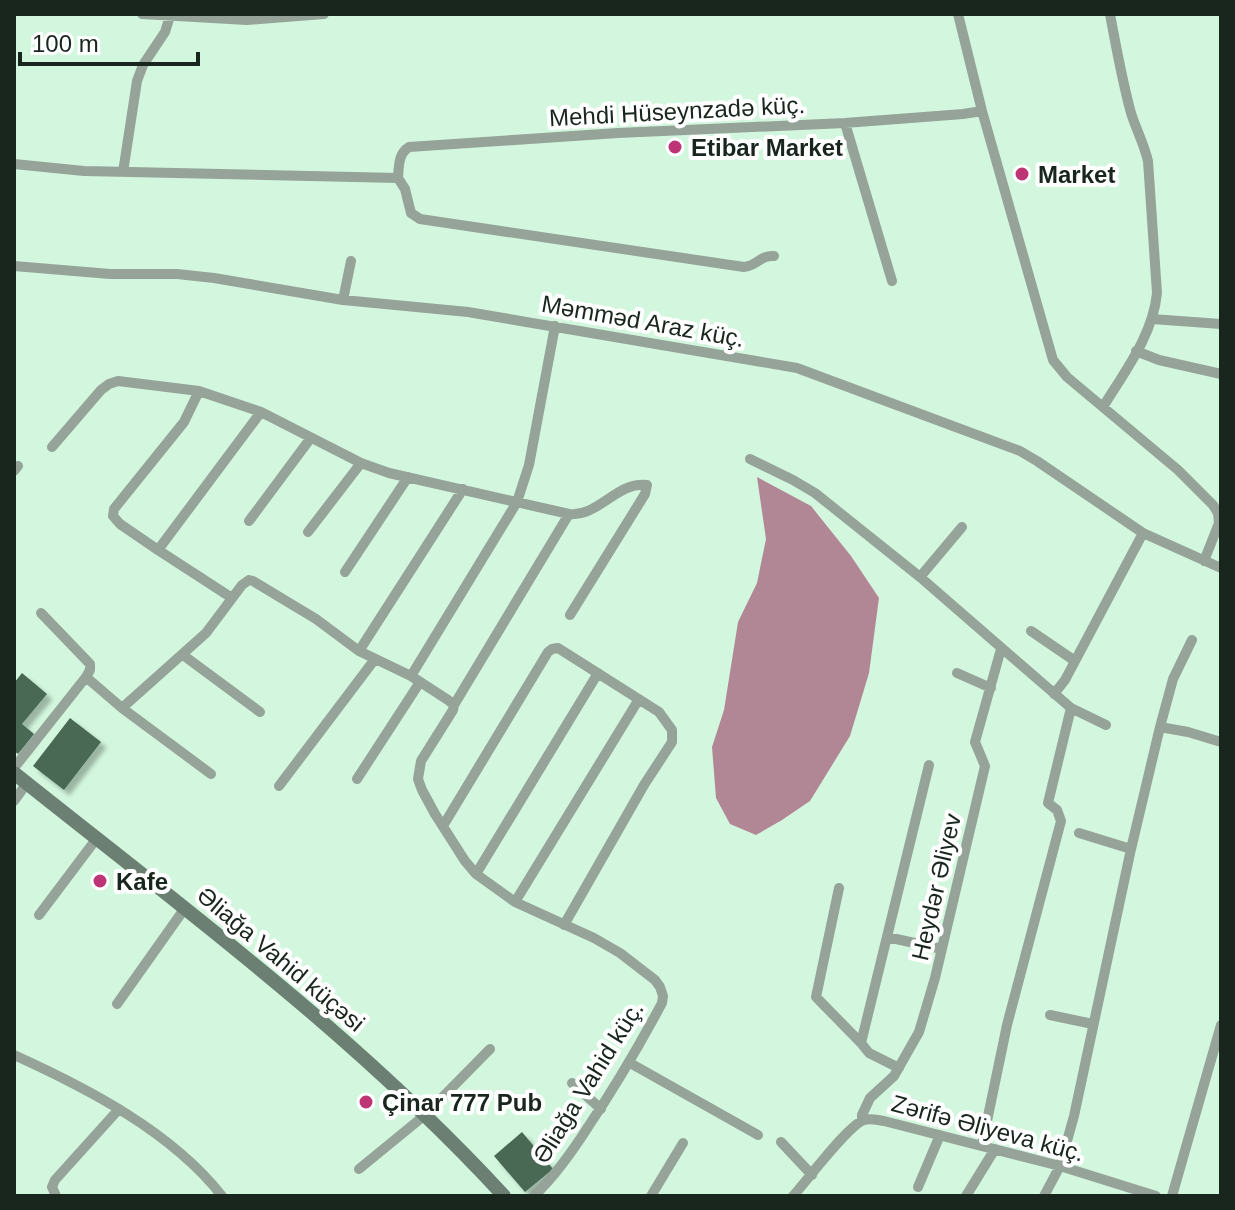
<svg xmlns="http://www.w3.org/2000/svg" width="1235" height="1210" viewBox="0 0 1235 1210" font-family="Helvetica,sans-serif">
	<defs>
		<filter id="shadow"><feDropShadow dx="5.5" dy="5.5" stdDeviation="2" flood-color="#0004"/></filter>
	</defs>
	<rect width="100%" height="100%" fill="#d3f7de"/>
	<path fill="#b28795" d="M757,477L811,506L851,556L879,598L869,673L850,736L810,801L782,820L756,835L730,824L716,798L712,747L724,710L738,622L757,583L766,539Z"/>
	<path fill="#496955" filter="url(#shadow)" d="M22,673L47,694L22,724L34,734L18,754L14,751V683Z
		M70,718L101,742L64,790L33,766Z
		M522,1132L553,1169L525,1192L494,1156Z"/>
	<g fill="none" stroke-linecap="round" stroke-linejoin="round">
		<path stroke="#95a399" stroke-width="10" d="M142,14L247,20L324,14
			M958,14L982,111L1053,360L1067,377L1178,470L1213,505L1218,513L1219,523L1204,561
			M845,123L892,281
			M14,164L84,171L398,178C399,166 398,154 409,147L618,133L845,123L963,114L982,111
			M123,172L137,81L143,65L165,32L170,16
			M398,178L405,189L411,213L420,219L744,267C757,266 760,255 774,256
			M14,266L110,274H177L214,278L343,300L468,312L797,368L1020,451L1037,461L1143,533L1221,568
			M343,300L351,261
			M1152,319L1221,324
			M1136,351L1159,360L1221,374
			M199,391L184,422L114,509L113,516L120,524L158,550L232,598
			M1103,407C1125,371 1153,335 1157,293L1148,161C1144,144 1136,129 1131,113C1122,80 1116,47 1110,14
			M52,447L101,390L109,384L118,381L199,391L261,412L361,463L389,473L569,514C599,517 617,481 647,485L645,494L570,615
			M750,459L793,480L815,493L920,577L1071,708L1106,725
			M14,471L18,466
			M249,521L310,439
			M308,532L361,463
			M158,550L261,412
			M345,572L408,477
			M920,577L962,527
			M41,613L90,664V670L86,677
			M1031,631L1075,661
			M359,651L463,489
			M183,655L260,712
			M957,673L991,688
			M411,676L517,502L529,465L555,326
			M1054,694L1065,680L1143,533
			M454,705L569,514
			M122,708L211,774
			M1160,727L1188,732L1221,742
			M14,768L86,677L122,708L206,633L242,585L249,580L253,581L316,619L359,651L411,676L448,700L454,705L453,710L421,761L418,779L422,790L435,814L465,861L476,874L515,902L594,938L620,953L655,980L660,987L663,996L662,1003C639,1046 615,1087 588,1127C572,1152 556,1175 534,1196
			M357,779L420,682
			M279,786L375,659
			M14,801L27,783
			M443,826L548,652L552,649L558,648L659,712L672,730V742L644,785L564,925
			M1079,833L1131,849
			M476,874L598,673
			M839,888L816,997L861,1043
			M515,902L639,699
			M39,915L97,838
			M887,937L942,949
			M117,1004L185,908
			M1050,1015L1093,1024
			M14,1055C87,1088 172,1132 222,1196
			M630,1063L758,1135
			M899,1068L869,1053L861,1043L929,765
			M572,1083L601,1109
			M862,1121V1115L870,1098L894,1076L919,1032L935,978L985,766L975,742L1001,649
			M781,1142L812,1175
			M982,1145L1007,1025L1061,821L1057,810L1048,803L1071,708
			M359,1169L425,1115L490,1049
			M918,1187L940,1135
			M56,1196L52,1187L55,1180L119,1109
			M651,1196L683,1143
			M793,1196C807,1181 848,1125 864,1120C871,1118 877,1120 884,1121L1060,1166L1156,1196
			M966,1196L995,1149
			M1044,1196L1060,1166L1074,1116L1131,849L1160,727L1173,679L1192,640
			M1172,1196L1221,1025"/>
		<path stroke="#6b8072" stroke-width="14" d="M14,773C183,908 357,1036 504,1196"/>
	</g>
	<g fill="#bd3574" stroke="#fff" stroke-width="3">
		<circle cx="675" cy="147" r="8"/>
		<circle cx="1022" cy="174" r="8"/>
		<circle cx="100" cy="881" r="8"/>
		<circle cx="366" cy="1102" r="8"/>
	</g>
	<g text-anchor="middle" dominant-baseline="central" stroke-width="8" stroke-linejoin="round" paint-order="stroke">
		<g font-size="24" fill="#19261e" stroke="#fff">
			<text transform="translate(677 111) rotate(-3)">Mehdi Hüseynzadə küç.</text>
			<text transform="translate(643 321) rotate(10)">Məmməd Araz küç.</text>
			<text transform="translate(936 887) rotate(-77)">Heydər Əliyev</text>
			<text transform="translate(281 959) rotate(40)">Əliağa Vahid küçəsi</text>
			<text transform="translate(588 1082) rotate(-58)">Əliağa Vahid küç.</text>
			<text transform="translate(988 1128) rotate(15)">Zərifə Əliyeva küç.</text>
		</g>
		<g font-size="24" font-weight="bold" fill="#19261e" stroke="#fff" text-anchor="start">
			<text x="691" y="147">Etibar Market</text>
			<text x="1038" y="174">Market</text>
			<text x="116" y="881">Kafe</text>
			<text x="382" y="1102">Çinar 777 Pub</text>
		</g>
	</g>
	<rect width="1235" height="1210" fill="none" stroke="#19261e" stroke-width="32"/>
	<path d="M20 52v12h178v-12" fill="none" stroke="#19261e" stroke-width="4"/>
	<text x="32" y="52" font-size="24" fill="#19261e" stroke="#ffffff" stroke-width="6" paint-order="stroke">100 m</text>
</svg>
